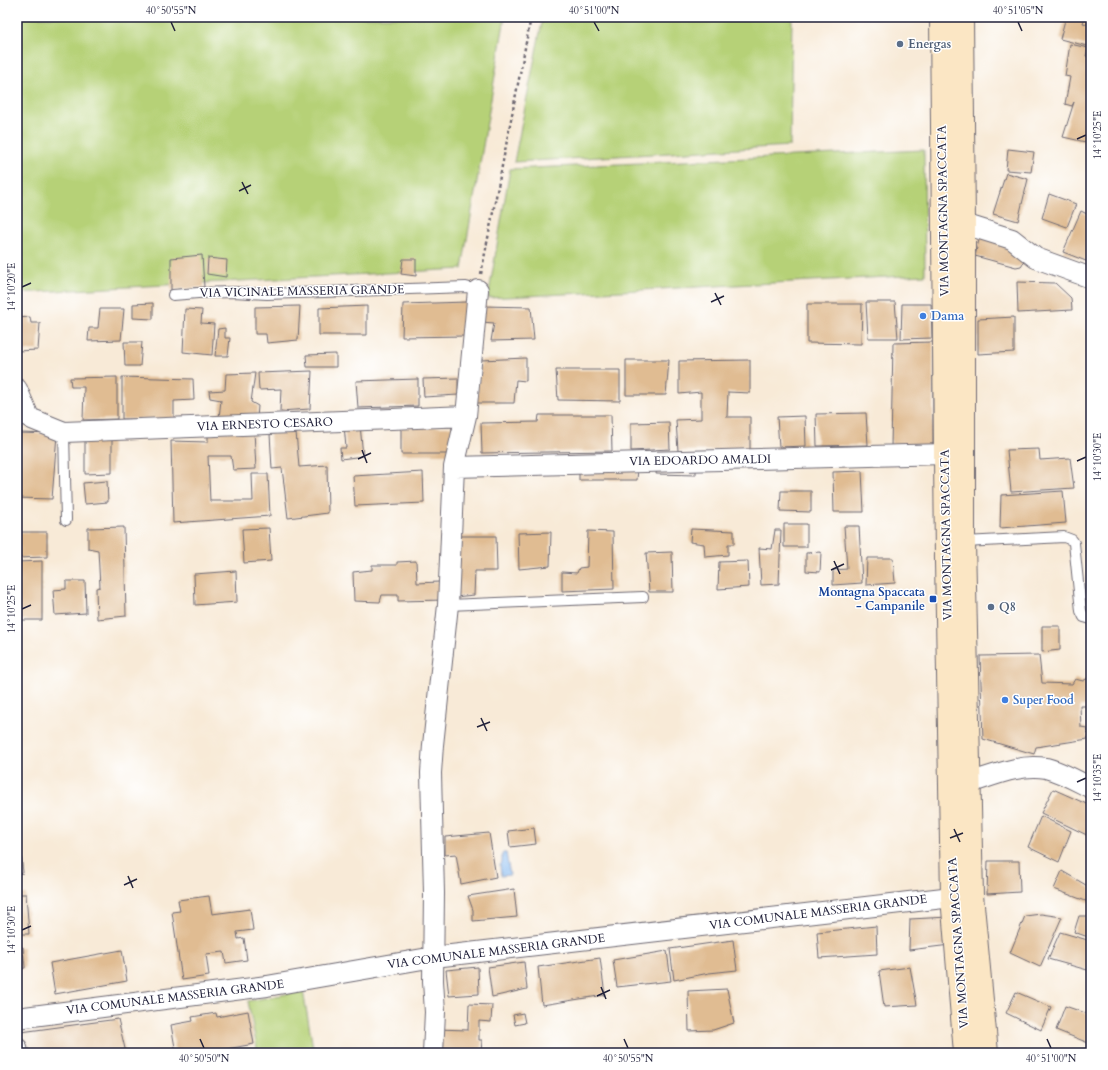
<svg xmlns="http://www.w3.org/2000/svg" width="1108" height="1070" viewBox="0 0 1108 1070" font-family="Cardo,serif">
	<rect width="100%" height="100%" fill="#fff"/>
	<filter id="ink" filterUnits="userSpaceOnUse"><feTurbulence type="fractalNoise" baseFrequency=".025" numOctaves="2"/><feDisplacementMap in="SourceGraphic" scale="8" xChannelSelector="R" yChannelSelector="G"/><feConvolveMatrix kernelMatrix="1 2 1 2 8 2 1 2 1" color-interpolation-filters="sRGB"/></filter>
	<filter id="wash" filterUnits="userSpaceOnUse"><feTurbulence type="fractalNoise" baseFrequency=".012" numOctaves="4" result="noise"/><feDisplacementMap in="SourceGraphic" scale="16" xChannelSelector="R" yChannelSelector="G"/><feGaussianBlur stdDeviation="0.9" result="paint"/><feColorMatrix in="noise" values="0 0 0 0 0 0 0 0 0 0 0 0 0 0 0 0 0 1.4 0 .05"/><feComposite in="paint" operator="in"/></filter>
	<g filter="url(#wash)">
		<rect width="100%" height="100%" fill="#f8ead7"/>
		<path fill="#b6d177" stroke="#6c7a59" d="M17,17H505L462,269L17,293Z
			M543,17H792L790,146L514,162Z
			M924,150L925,275L488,298L510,169Z
			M303,991L314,1053H258L248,1001Z"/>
		<path fill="#80b6ef" stroke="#516c95" d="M502,853H506L510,875L501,876L500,865L502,863Z"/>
		<g id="blocks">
			<path fill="#e0bc92" d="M1054,17H1085L1083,23L1091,25V32L1087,46L1060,39L1065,20Z
				M1070,44L1088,48L1086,56L1091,57V73L1088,82L1091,83V106L1090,114H1091V139L1090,143L1063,137L1074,102L1072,106L1065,104L1070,77L1065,76Z
				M1008,149L1034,152L1031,172L1006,170Z
				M1006,173L1028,179L1018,221L993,214Z
				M1049,194L1076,204L1067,227L1042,218Z
				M1081,211L1091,216V263L1063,252Z
				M980,236L1009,245L1026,259L1021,266L1016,267L975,256Z
				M202,255L204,287L171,290V258Z
				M208,258L227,260L226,277L207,274Z
				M403,259H416V276L401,274Z
				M1017,282L1055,283L1071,298L1072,310L1018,313Z
				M467,302L465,336L402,337L403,304Z
				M866,302H895L898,338H868Z
				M153,303V319L133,318V304Z
				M807,304H862L861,344L807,343Z
				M902,304H931L932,338L901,339Z
				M300,306L298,340L267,343L266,334H255V307Z
				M367,306V335H319V308Z
				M482,306L531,307L534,340L491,341L494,323L482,322Z
				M100,309H124L121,340L88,341L89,328H98Z
				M185,309L202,310L201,323L214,324L212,355L183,352Z
				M30,317L31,323H40L38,350L17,351V318Z
				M1014,317V352L978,354V319Z
				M225,328V338H230L228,356H215L218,329Z
				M124,342H142L140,366H125Z
				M933,342V446L891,448L893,343Z
				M336,354V367H307L306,355Z
				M526,358V381L516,380L514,403H476L481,360Z
				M626,360H669L666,395H626Z
				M750,360V393L728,392L727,417H750V450L678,451L676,420L701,419V392L679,394V361Z
				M556,370H620V401L558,400Z
				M312,371L310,409L280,411L281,389L259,390L258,373Z
				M255,373L251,402L258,406L257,418H219L221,400L210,398L209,391L225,390L226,374Z
				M117,377V419L83,420L84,387H71L70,378Z
				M122,377L193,379L194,400L174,401V419H122Z
				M458,378V395L424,397L423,379Z
				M418,379V406L358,408L356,381Z
				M866,413L868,445L817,446L816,414Z
				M539,415H611L612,451L482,453L481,423L538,422Z
				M805,416L806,446L779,447L777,417Z
				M669,422L670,449L631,451V423Z
				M344,425H360L363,456L341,459L340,448H346Z
				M401,427H452L450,454H401Z
				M254,431L256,469L233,470L231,456H208L210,501H253L252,474H268L270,516L173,523L171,441L208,442V432Z
				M296,432L299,467L327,465L328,513L288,518L282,468L272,469L270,434Z
				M19,433L57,434L52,499L17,498V464Z
				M112,438V473L85,474V439Z
				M1039,449L1040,460L1070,458L1074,488L1011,492L1007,450Z
				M696,466V475L656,474L657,467Z
				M638,469L637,480H579V470Z
				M862,471L864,512H834L833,472Z
				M423,472L424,503L355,506L353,476Z
				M107,481L108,502L85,504L83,483Z
				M781,491H811V512L780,511Z
				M1063,491L1066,523L1000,528L1001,495Z
				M784,524H807V547H784Z
				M844,526H859L862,583L833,585V570L847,569Z
				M124,527L126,616L97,619L96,588L100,587L98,550L88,548V528Z
				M269,528L271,561L244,563L242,529Z
				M691,529L734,531V544H728V555L705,557L704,544L690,542Z
				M775,530H781L779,584L761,585L759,548L772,549Z
				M588,531L613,532L614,589L562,591V572L577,573L579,568L587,567Z
				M17,532H47V557L17,558Z
				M551,532L550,566L519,569L518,533Z
				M458,536H496L497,571H475L474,595L455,597Z
				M672,552L673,592H649L646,553Z
				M821,552L820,572L806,571V553Z
				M867,558H893L895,583L866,585Z
				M42,561V620H17V562Z
				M416,561L417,583L439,582L445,600L398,601V595H382L380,602L354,601L353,572L372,570V565H397V562Z
				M748,561L749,587L718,589L719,562Z
				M236,571L237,602L195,605L194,574Z
				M66,581H85L86,613L55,615L53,590L66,589Z
				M1042,626H1060V650L1042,652Z
				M1039,655L1042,683L1072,684L1075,679L1083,681L1090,677H1091V706H1080L1081,727L1087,728L1088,739L1036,747L1034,754L983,739L980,656Z
				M1053,789L1091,806V837L1041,813Z
				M1041,816L1071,831L1059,862L1028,847Z
				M534,828L536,844L510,847L508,831Z
				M17,833H19L23,873L17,874Z
				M489,833L496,877L461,884L456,854L445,855V837Z
				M988,861H1019L1020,892L987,894Z
				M1062,871L1091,888V903L1054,889Z
				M514,889L517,917L473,921V910L468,896Z
				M17,894H26L29,934H17Z
				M209,896L212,914L250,909L253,930L237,932L238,939L244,938L247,960L226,963L224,952L206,954L209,976L182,980L172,912L180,911L178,900Z
				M1041,914L1062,917L1040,967L1010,953L1025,916Z
				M1079,916H1091V938L1074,932Z
				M949,917L950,945L909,950L910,919Z
				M876,926L877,954L819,958L817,932Z
				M1060,932L1091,941V971L1048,959Z
				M733,940L737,970L709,973L674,980L670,949Z
				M23,947L25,968L17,969V948Z
				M122,950L127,981L55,994L50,963Z
				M667,951L671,981L617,987L613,960Z
				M600,958L605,995L542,1005L538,967Z
				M524,962L527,989L492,997L488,967Z
				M478,967L479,994L449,996L446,970Z
				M910,967L917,1005L884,1007L879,971Z
				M727,989L734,1023L713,1030L689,1031L688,991Z
				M1016,992L1051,1007L1041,1030L1006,1013Z
				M469,1004L492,1005L491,1022L479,1021V1040H482L481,1053H435L436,1029L468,1030Z
				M1065,1006L1091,1015L1088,1023L1091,1024V1044L1056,1030Z
				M248,1011L254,1044L221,1050L222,1053H176L171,1025L193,1021L192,1017L216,1013L217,1017Z
				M523,1013L525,1023L515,1025L513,1015Z
				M118,1019L126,1053H24L21,1032Z"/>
		</g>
	</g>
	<g filter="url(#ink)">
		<use href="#blocks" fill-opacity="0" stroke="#6d6872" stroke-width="1"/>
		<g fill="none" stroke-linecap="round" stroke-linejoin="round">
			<defs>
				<path id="service" d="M173,295L198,293L234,292L267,294L466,287L478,290
					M64,432L66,520
					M964,542L1064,537L1072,540L1074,543L1081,611L1084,617L1091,619
					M448,605L643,597"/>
				<path id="minor" d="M964,224L1012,239L1036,258L1091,278
					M17,389L29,417L32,419L64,432L466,416
					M454,467L945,454
					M969,783C992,776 1021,763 1046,768C1062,772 1077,781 1091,788
					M17,1018L267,986L434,957L952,897
					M17,1048L18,1053
					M433,1053L435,1012L433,981L434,893L431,773L433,745L448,605L454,467L466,416L478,290"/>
				<path id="secondary" d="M941,17L946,561L952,897L965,1053
					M962,17L964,224V542L972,895L987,1053"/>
			</defs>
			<use href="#service" stroke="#6d6872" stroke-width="12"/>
			<use href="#minor" stroke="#6d6872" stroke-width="22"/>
			<use href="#secondary" stroke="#6d6872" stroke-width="24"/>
			<path stroke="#6d6872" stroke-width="2.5" stroke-dasharray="3 3" stroke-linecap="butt" d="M481,274L531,17"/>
			<use href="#service" stroke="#fff" stroke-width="10"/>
			<use href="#minor" stroke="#fff" stroke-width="20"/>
			<use href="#secondary" stroke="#fbe6c4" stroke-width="22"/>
		</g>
	</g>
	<path fill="none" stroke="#22223b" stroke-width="1.5" d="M171,22L175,31M594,22L599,31M1018,22L1022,31M1077,139L1086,135M242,182L248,194M239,191L251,185M22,287L31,283M715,293L721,305M711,302L724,296M362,450L367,463M358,459L371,453M1077,461L1086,457M834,561L840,574M831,570L844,564M22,609L31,605M481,718L487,731M477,727L490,722M1077,782L1086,778M954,829L960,842M950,838L963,833M128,876L133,888M124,885L137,879M22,930L31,926M601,987L606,999M597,996L610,990M200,1039L204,1048M624,1039L628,1048M1047,1039L1051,1048"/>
	<g fill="#5c6f8a" stroke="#fff" stroke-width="1.5">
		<circle cx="900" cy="44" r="4"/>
		<circle cx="991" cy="607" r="4"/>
	</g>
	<g fill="#3f7fe0" stroke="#fff" stroke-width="1.5">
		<circle cx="923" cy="316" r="4"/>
		<circle cx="1005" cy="700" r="4"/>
	</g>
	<rect fill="#1a4fb4" stroke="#fff" stroke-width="1.5" x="929" y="595" width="8" height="8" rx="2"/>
	<g text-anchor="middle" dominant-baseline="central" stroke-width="3" stroke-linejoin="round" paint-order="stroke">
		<g font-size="12" font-weight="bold" fill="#4e5e75" stroke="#fff" text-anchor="start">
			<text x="908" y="44">Energas</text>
			<text x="999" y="607">Q8</text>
		</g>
		<g font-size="12" fill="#22223b" stroke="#fff">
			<text transform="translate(943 211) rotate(-91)">VIA MONTAGNA SPACCATA</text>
			<text transform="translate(302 291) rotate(-1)">VIA VICINALE MASSERIA GRANDE</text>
			<text transform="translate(265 424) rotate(-2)">VIA ERNESTO CESARO</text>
			<text transform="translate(700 460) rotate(-1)">VIA EDOARDO AMALDI</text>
			<text transform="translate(946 535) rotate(-91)">VIA MONTAGNA SPACCATA</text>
			<text transform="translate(818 912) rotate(-7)">VIA COMUNALE MASSERIA GRANDE</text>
			<text transform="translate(958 943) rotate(-94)">VIA MONTAGNA SPACCATA</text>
			<text transform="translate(496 951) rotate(-7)">VIA COMUNALE MASSERIA GRANDE</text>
			<text transform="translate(175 997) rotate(-7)">VIA COMUNALE MASSERIA GRANDE</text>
		</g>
		<g font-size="12" font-weight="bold" fill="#366cbe" stroke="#fff" text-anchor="start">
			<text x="931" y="316">Dama</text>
			<text x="1013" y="700">Super Food</text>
		</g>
		<g font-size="12" font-weight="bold" fill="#164399" stroke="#fff" text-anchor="end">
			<text x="925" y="592">Montagna Spaccata<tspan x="925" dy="14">- Campanile</tspan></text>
		</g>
	</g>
	<rect width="1108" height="1070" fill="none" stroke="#fff" stroke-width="44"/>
	<rect x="22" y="22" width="1064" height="1026" fill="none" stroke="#22223b" stroke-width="1.5"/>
	<g font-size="10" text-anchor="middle" fill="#22223b">
		<text x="171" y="14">40°50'55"N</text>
		<text x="594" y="14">40°51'00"N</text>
		<text x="1018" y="14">40°51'05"N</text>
		<text transform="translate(1097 135) rotate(-90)" y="4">14°10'25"E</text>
		<text transform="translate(11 287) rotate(-90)" y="4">14°10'20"E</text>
		<text transform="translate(1097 457) rotate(-90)" y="4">14°10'30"E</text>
		<text transform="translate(11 609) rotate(-90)" y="4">14°10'25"E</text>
		<text transform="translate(1097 778) rotate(-90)" y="4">14°10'35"E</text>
		<text transform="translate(11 930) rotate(-90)" y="4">14°10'30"E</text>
		<text x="204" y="1062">40°50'50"N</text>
		<text x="628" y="1062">40°50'55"N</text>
		<text x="1051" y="1062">40°51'00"N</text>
	</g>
</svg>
